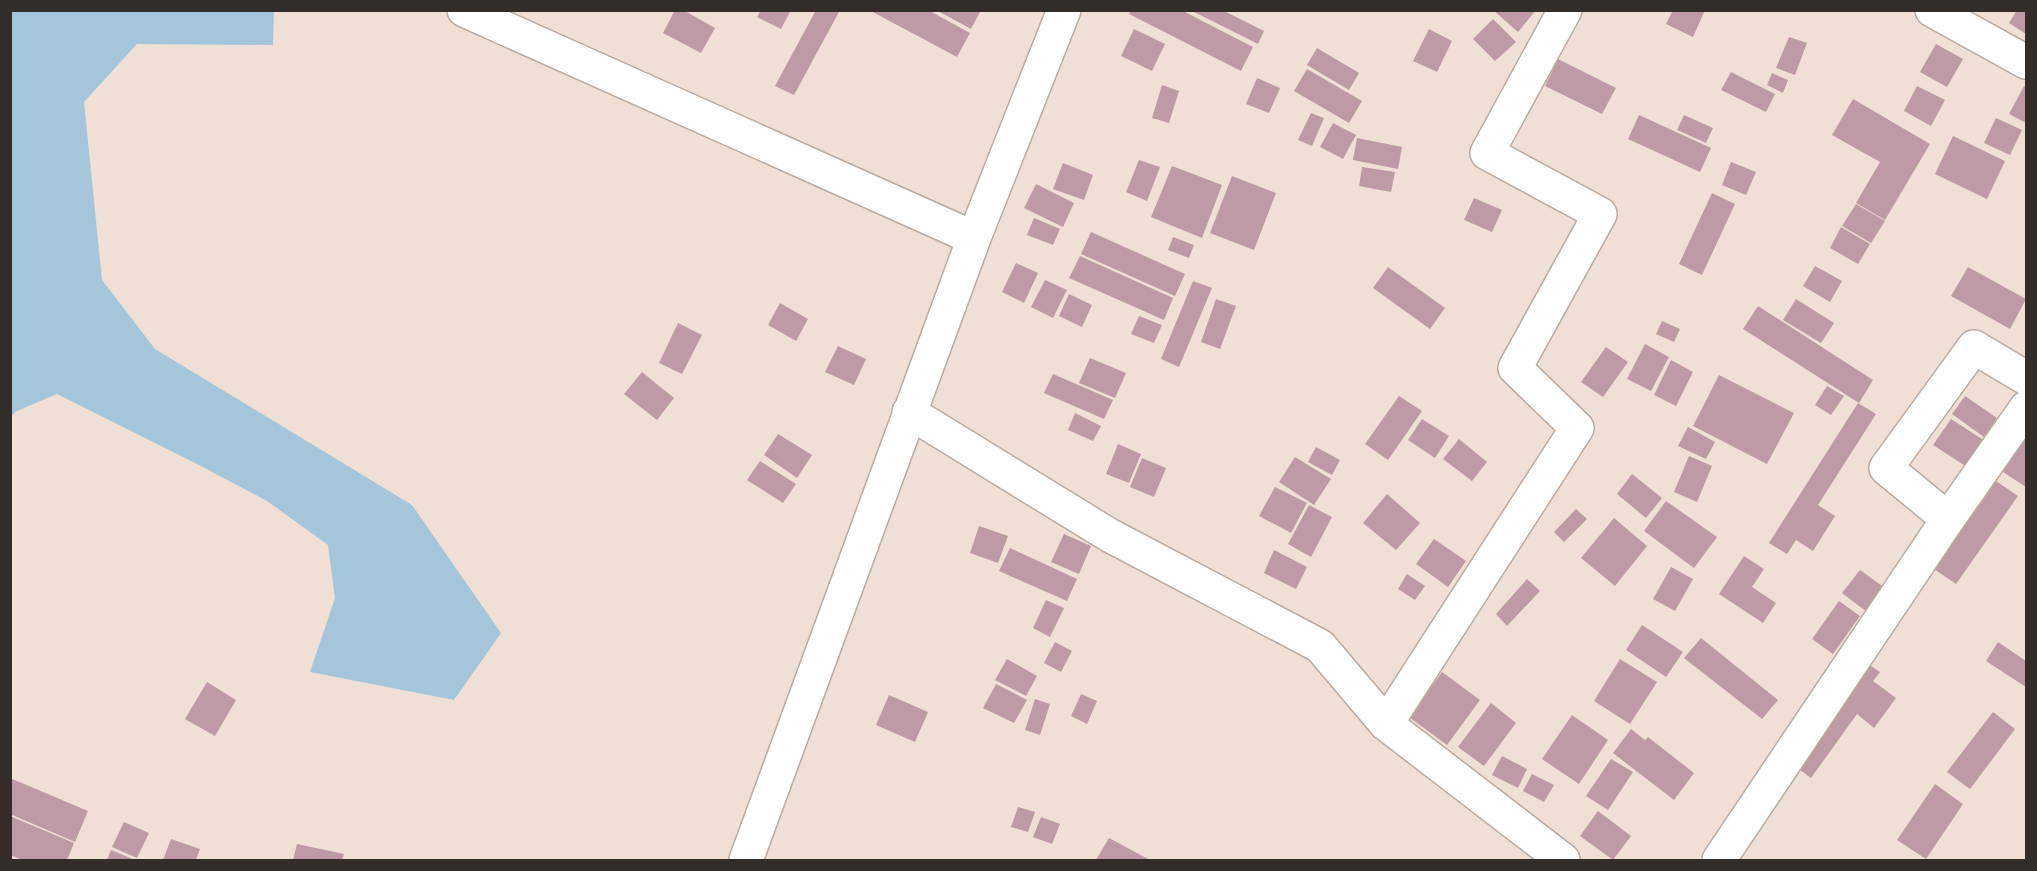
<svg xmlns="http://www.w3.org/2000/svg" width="2037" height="871" viewBox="0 0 2037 871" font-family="'Fira Sans Condensed',sans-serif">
	<rect width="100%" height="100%" fill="#f0dfd4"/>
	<path fill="#a5c6da" d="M11,10L274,11L273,45L137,44L84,102L102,280L155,349L412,505L501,633L454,700L310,672L335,598L328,545L267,501L199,465L57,394L17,411L11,416Z"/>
	<path fill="#bd9aa5" d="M675,10H683L715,28L701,53L663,33Z
		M761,10H791L781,29L757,17Z
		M816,10H840L794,95L775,86Z
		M869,10H928L970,33L957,57Z
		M936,10H981L971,29Z
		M1131,10H1181L1253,47L1241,71L1129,14Z
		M1190,10H1222L1264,31L1258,44Z
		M1493,10H1536L1518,32Z
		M1673,10H1705L1693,37L1666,24Z
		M2017,10H2026V34L2009,23Z
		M1493,19L1516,42L1495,61L1473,39Z
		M1134,29L1165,44L1152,71L1121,56Z
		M1429,29L1452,41L1437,72L1413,61Z
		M1789,37L1807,43L1795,75L1776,68Z
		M1936,44L1963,59L1947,87L1920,72Z
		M1317,48L1359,73L1349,90L1307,65Z
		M1558,59L1616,88L1602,114L1545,86Z
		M1307,69L1362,101L1349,123L1294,91Z
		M1731,72L1775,94L1766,112L1721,90Z
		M1772,73L1788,80L1783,93L1767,85Z
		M1257,78L1280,88L1269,113L1246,104Z
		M1162,85L1179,91L1169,123L1152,118Z
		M1917,86L1945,100L1931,126L1904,111Z
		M2024,86L2026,87V123L2009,114Z
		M1853,99L1930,144L1885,220L1856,203L1880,162L1832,135Z
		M1311,113L1324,118L1312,146L1298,140Z
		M1639,115L1711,148L1700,172L1628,139Z
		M1684,115L1713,128L1706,143L1677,130Z
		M1996,118L2022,130L2010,155L1984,143Z
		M1333,123L1356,135L1343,159L1320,147Z
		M1953,136L2005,161L1987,199L1935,174Z
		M1357,138L1402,147L1398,169L1353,160Z
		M1139,160L1160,167L1147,201L1126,192Z
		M1731,162L1756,172L1746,195L1722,185Z
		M1063,163L1093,175L1084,200L1053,189Z
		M1172,166L1222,185L1202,238L1151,217Z
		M1362,167L1395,172L1391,192L1359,186Z
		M1232,176L1276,193L1254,250L1210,233Z
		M1036,184L1074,203L1063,227L1024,208Z
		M1712,193L1735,204L1702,275L1679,264Z
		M1474,198L1502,210L1492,232L1464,220Z
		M1856,204L1885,221L1871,243L1842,226Z
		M1034,218L1060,229L1053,245L1027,235Z
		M1841,227L1870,244L1858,264L1830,248Z
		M1091,232L1185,274L1175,296L1081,254Z
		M1173,237L1194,245L1189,258L1168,250Z
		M1080,256L1173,298L1164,320L1069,278Z
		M1016,263L1038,273L1024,303L1002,292Z
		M1815,266L1842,281L1830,302L1803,286Z
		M1388,267L1445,308L1430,329L1373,288Z
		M1968,267L2026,299L2010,329L1951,296Z
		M1045,280L1067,290L1053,318L1031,307Z
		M1193,281L1212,288L1179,367L1161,359Z
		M1069,294L1092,305L1082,327L1059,316Z
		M1216,299L1236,306L1220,349L1201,342Z
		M1796,299L1834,323L1821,343L1783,320Z
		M780,303L808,319L796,341L768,325Z
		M1758,306L1873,380L1859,403L1743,329Z
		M1139,316L1162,325L1154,343L1131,334Z
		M1662,321L1680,329L1674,342L1656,334Z
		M678,323L702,335L682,374L659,363Z
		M1645,344L1669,357L1651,391L1627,379Z
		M838,346L866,359L854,385L825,372Z
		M1606,347L1628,362L1603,397L1581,382Z
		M1090,358L1126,373L1115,398L1079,383Z
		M1671,360L1693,372L1676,406L1654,395Z
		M642,372L674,398L657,420L624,394Z
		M1053,374L1113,400L1104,419L1044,393Z
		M1719,375L1794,413L1767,464L1693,426Z
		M1827,386L1844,396L1831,415L1815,405Z
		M1399,396L1422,411L1388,460L1365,444Z
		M1965,396L1997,418L1984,437L1952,414Z
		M1858,403L1876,414L1818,505L1835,516L1813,551L1796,540L1787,554L1769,543Z
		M1075,413L1101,426L1093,441L1068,430Z
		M1422,419L1449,436L1435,458L1408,440Z
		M1951,419L1985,441L1967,467L1933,445Z
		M1688,427L1715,442L1706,459L1678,446Z
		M2026,430V487L2000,470Z
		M778,434L812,455L797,478L764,455Z
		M1459,439L1487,462L1472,481L1443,459Z
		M1118,444L1141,454L1129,483L1106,474Z
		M1316,447L1340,460L1332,475L1308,462Z
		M1689,456L1712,466L1697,502L1674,492Z
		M1295,457L1331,479L1314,505L1279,482Z
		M1142,458L1166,468L1154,497L1130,487Z
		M760,461L796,484L783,503L747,480Z
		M1632,474L1662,498L1646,518L1617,494Z
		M1996,481L2018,496L1956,584L1934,569Z
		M1275,487L1307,503L1291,533L1259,516Z
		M1387,494L1420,523L1396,550L1363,523Z
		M1666,501L1717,537L1694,568L1644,531Z
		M1309,505L1332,517L1311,557L1288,544Z
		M1576,509L1587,519L1564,542L1554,532Z
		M1614,518L1647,546L1615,586L1581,558Z
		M979,526L1008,536L998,563L970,553Z
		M1064,534L1091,546L1079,574L1051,562Z
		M1434,539L1466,561L1448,587L1416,564Z
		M1010,548L1077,579L1067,601L999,571Z
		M1274,550L1307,567L1296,589L1264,573Z
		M1744,556L1764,569L1752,587L1776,603L1763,623L1719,594Z
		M1671,567L1693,579L1675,611L1653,599Z
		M1860,570L1885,588L1867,612L1842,593Z
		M1407,574L1425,586L1415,600L1398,589Z
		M1527,579L1540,591L1507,626L1496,614Z
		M1046,600L1064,608L1050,637L1033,628Z
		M1839,601L1860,616L1833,654L1812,639Z
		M1642,625L1683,652L1666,677L1626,650Z
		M1701,638L1778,700L1762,719L1684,658Z
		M1055,642L1072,651L1061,672L1044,663Z
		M1998,642L2026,661V687L1986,661Z
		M1007,659L1037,676L1026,696L995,680Z
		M1620,659L1657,682L1630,724L1594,701Z
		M1861,659L1880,672L1873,681L1896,698L1874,728L1857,714L1811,778L1788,761Z
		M1442,672L1480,700L1447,745L1409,717Z
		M207,682L236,700L215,736L185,719Z
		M996,684L1027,700L1014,723L983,708Z
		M1081,694L1097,701L1087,724L1071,716Z
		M889,695L928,712L915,742L876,725Z
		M1035,699L1050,704L1040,735L1025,730Z
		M1491,703L1516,723L1484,766L1458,747Z
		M1993,712L2015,729L1970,789L1947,772Z
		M1572,715L1608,740L1579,784L1542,759Z
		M1631,729L1645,740L1648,737L1694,773L1674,800L1613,753Z
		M1502,756L1527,769L1518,788L1492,775Z
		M1611,759L1633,772L1608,810L1586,796Z
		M1532,774L1554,785L1544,802L1523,791Z
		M10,778L88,811L75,842L10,814Z
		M1935,784L1963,804L1926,859L1897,840Z
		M1018,807L1035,812L1028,832L1011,827Z
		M1598,811L1631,836L1613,860L1580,836Z
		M10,816L74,843L67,860H23L10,855Z
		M1041,817L1060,824L1052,844L1033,837Z
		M124,822L149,833L137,858L112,847Z
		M1109,838L1150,860H1096Z
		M171,839L200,849L196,860H163Z
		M297,844L344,854L342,860H293Z
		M111,850L135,860H107Z"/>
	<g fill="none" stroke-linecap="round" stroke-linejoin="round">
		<defs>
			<path id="minor" d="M464,10L974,238
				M1932,10L2026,62
				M909,412L1109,535L1320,646L1386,724L1563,860
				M1948,519L1886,468L1974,347L2026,378
				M1386,724L1577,428L1515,368L1600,214L1487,153L1565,10
				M746,860L974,238L1064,10
				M1719,860L1948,519L2026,408"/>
		</defs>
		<use href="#minor" stroke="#baaa9f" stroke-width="36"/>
		<use href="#minor" stroke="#fff" stroke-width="33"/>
	</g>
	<rect width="2037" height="871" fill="none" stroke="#332d29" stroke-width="24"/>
</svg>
